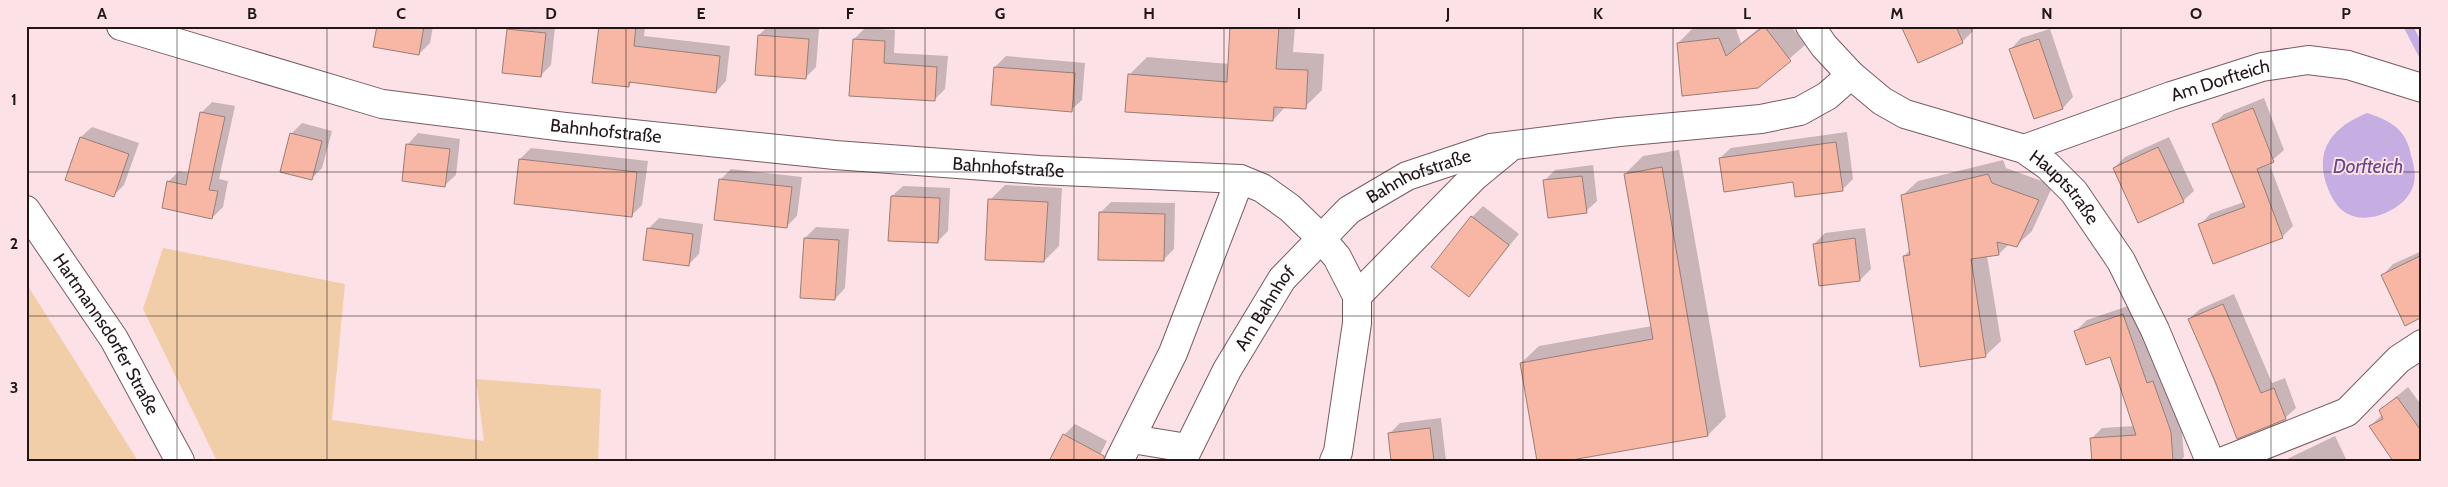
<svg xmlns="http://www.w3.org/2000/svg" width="2448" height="487" viewBox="0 0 2448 487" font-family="Cabin,sans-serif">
	<rect width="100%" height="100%" fill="#fce1e6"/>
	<path fill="#f1cda8" d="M163,248L345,284L332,420L484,441L476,379L601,389L598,461H217L143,309Z
		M26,283L138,461H26Z"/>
	<path fill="#c6ade2" d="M2367,113C2391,121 2406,129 2411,155C2414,166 2417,177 2412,189C2403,210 2367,226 2346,213C2337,208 2330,195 2327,186C2314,149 2333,127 2367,113Z"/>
	<path fill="#0003" d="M378,26H433L430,43L419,54Z
		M511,26H555L551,65L540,76L508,29Z
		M600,26H645L644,36L730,46L726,81L716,92L633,81L628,86Z
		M768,26L819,29L816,67L805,78L759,35Z
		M1231,26H1295L1293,52L1324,54L1322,90L1305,107L1286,106L1273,120L1130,74L1147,57L1229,64Z
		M1713,26H1735L1741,43L1762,26H1791L1805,45L1757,87L1678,43L1693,28Z
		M1908,26H1971L1973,31L1962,42Z
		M865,28L895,30L894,53L948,56L945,89L934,100L850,95L854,39Z
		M2050,29L2073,97L2063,108L2035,118L2011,49L2021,38Z
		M1006,56L1085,63L1082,100L1071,110L995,67Z
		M2264,98L2284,150L2269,163L2293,226L2282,237L2200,225L2210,214L2244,202L2213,125L2224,114Z
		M212,102L235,106L219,179L228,181L223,207L212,218L168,182L179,171L189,173L201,113Z
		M302,123L332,131L322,168L311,179L291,134Z
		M92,127L139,143L124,185L113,196L66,179L81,137Z
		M1847,132L1853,179L1842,190L1794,181L1720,158L1731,148Z
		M418,133L460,139L456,175L445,185L408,144Z
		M2169,137L2194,191L2183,201L2114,168L2125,157Z
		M531,148L648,161L642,205L631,216L520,159Z
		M1679,150L1726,417L1708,435L1559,461L1521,363L1539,346L1652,326L1625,174L1643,156Z
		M2003,160L2006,168L2053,185L2032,231L2017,245L2009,244L1999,254L1987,256L2001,341L1986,355L1921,365L1904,256L1910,250L1903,195L1918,181Z
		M1593,165L1597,201L1586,211L1544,181L1555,170Z
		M731,169L802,177L797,216L786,227L720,180Z
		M1005,185L1062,188L1059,246L1044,261L990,200Z
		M903,186L950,188L948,231L937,242L892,196Z
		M1111,202L1175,203L1174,249L1163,260L1100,213Z
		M1483,206L1519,234L1469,295L1472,217Z
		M659,218L703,224L699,254L688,265L648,229Z
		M816,227L849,229L845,288L835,299L805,238Z
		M1865,228L1871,269L1860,280L1820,285L1814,244L1825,233Z
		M2422,251V316L2383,275L2393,264Z
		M2234,294L2272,383L2285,378L2296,408L2285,418L2237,438L2189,319L2200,309Z
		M2134,304L2158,373L2164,371L2181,421L2184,457L2180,461H2093L2091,439L2102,428L2135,426L2111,355L2076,331L2087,320Z
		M2408,387L2422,406V458L2370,426L2382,415L2380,410Z
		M1441,418L1446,461H1393L1389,434L1400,423Z
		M1075,424L1107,441L1097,461L1064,435Z
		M2335,436L2347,461H2283Z"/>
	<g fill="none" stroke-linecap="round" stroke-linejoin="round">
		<path stroke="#c6ade2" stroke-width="9" d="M2408,26L2422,53"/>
	</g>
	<path fill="#f7b7a4" stroke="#9a7e75" d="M377,26H424L419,55L373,47Z
		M599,26H636L634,46L720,56L716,93L629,82V87L592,83Z
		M1230,26H1279L1276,69L1308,70L1306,109L1274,107L1273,121L1125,112L1128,74L1227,82Z
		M1764,26L1791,61L1758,88L1682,96L1677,43L1719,38L1726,56Z
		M1901,26H1956L1963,43L1918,63Z
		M507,29L546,33L541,77L502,73Z
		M758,35L809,39L806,79L755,75Z
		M853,39L885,41L884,63L937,67L935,101L849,96Z
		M2039,39L2063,109L2034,119L2009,49Z
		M994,67L1075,73L1072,112L991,105Z
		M2253,108L2274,162L2257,169L2283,238L2213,264L2198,224L2245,207L2212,124Z
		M200,112L225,117L209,190L218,191L212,219L162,208L167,181L186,185Z
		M290,133L322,141L312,180L280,172Z
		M80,137L129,154L114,197L65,180Z
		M1836,142L1843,191L1795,197L1793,182L1724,192L1719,158Z
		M406,144L450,149L445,187L402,181Z
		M2158,147L2184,202L2138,223L2113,168Z
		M519,159L637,172L632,217L514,204Z
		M1662,167L1708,436L1566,461H1537L1520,363L1653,339L1624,174Z
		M1988,174L1992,183L2039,200L2017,247L1997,242L1999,255L1971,259L1986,357L1920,367L1903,256L1910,255L1901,195Z
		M1582,176L1587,213L1548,218L1543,180Z
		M719,179L792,187L787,228L714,220Z
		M891,196L940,198L938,243L888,241Z
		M988,199L1048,202L1044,262L985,260Z
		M1099,212L1165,214L1164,261L1098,260Z
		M1471,216L1509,245L1469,297L1431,267Z
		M647,228L693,234L689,266L643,260Z
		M804,238L839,240L835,300L800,298Z
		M1855,238L1860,281L1819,286L1813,244Z
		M2422,255V317L2405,326L2381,275Z
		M2223,304L2261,393L2274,388L2286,419L2237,439L2215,381L2188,319Z
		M2123,314L2147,383L2153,381L2171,432L2173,461H2092L2090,438L2136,435L2110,357L2086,365L2074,331Z
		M2397,397L2422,432V461H2393L2369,426L2383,419L2379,410Z
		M1430,428L1434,461H1391L1388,433Z
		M1063,434L1104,456V461H1049Z"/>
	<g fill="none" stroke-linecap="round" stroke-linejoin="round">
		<defs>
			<g id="street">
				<path id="s1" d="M121,26L382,104L565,127L835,155L1039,170L1240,179L1262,188L1290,208L1320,237L1337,257L1357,296V323L1338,452L1334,461"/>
				<path id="s2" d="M2024,149L2171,96L2262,67L2308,60L2348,65L2422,88"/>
				<path d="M1357,296L1474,177L1508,149"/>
				<path d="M1132,439L1187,448"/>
				<path d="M1119,461L1173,353L1240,179"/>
				<path id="s3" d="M1182,461L1227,370L1282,279L1349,210L1407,176L1491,148L1619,132L1761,119L1800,111L1827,96L1851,75"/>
				<path d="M2224,461L2347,412L2399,359L2422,344"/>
			</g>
			<g id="secondary">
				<path id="s4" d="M1810,26L1824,46L1851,75L1882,101L1905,114L2024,149L2048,166L2074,192L2121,261L2155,330L2210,461"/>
				<path id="s5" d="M26,210L114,339L180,461"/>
			</g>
		</defs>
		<use href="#street" stroke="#785c61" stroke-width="30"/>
		<use href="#secondary" stroke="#785c61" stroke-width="30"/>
		<use href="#street" stroke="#fff" stroke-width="28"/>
		<use href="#secondary" stroke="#fff" stroke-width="28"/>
	</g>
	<path fill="none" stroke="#211517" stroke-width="1" stroke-opacity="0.55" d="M177,26V461M327,26V461M476,26V461M626,26V461M775,26V461M925,26V461M1074,26V461M1224,26V461M1374,26V461M1523,26V461M1673,26V461M1822,26V461M1972,26V461M2121,26V461M2271,26V461M26,172H2422M26,316H2422"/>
	<g text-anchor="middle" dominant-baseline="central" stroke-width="4" stroke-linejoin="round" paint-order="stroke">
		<g font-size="18" fill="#211517" stroke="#fce1e6">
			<text stroke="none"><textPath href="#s2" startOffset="208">Am Dorfteich</textPath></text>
			<text stroke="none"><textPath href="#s1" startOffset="498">Bahnhofstraße</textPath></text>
			<text stroke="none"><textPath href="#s1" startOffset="902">Bahnhofstraße</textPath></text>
			<text stroke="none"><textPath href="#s3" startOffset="382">Bahnhofstraße</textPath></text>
			<text stroke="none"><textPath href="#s4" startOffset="311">Hauptstraße</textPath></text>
			<text stroke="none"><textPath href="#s3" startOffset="174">Am Bahnhof</textPath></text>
			<text stroke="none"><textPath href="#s5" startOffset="148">Hartmannsdorfer Straße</textPath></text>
		</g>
		<g font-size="19" font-style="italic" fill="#674587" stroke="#fce1e6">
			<text x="2368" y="166">Dorfteich</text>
		</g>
	</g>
	<rect width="2448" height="487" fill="none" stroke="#fce1e6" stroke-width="55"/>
	<rect x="28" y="28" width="2392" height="432" fill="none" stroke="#211517" stroke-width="2"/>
	<g font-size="16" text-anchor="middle" font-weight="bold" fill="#211517">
		<text x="102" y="19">A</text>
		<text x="252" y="19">B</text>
		<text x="401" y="19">C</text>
		<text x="551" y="19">D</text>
		<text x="701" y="19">E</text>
		<text x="850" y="19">F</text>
		<text x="1000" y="19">G</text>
		<text x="1149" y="19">H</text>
		<text x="1299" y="19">I</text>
		<text x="1448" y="19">J</text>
		<text x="1598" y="19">K</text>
		<text x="1747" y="19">L</text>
		<text x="1897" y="19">M</text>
		<text x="2047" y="19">N</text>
		<text x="2196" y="19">O</text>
		<text x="2346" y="19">P</text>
		<text x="14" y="105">1</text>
		<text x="14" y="249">2</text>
		<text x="14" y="393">3</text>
	</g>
</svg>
